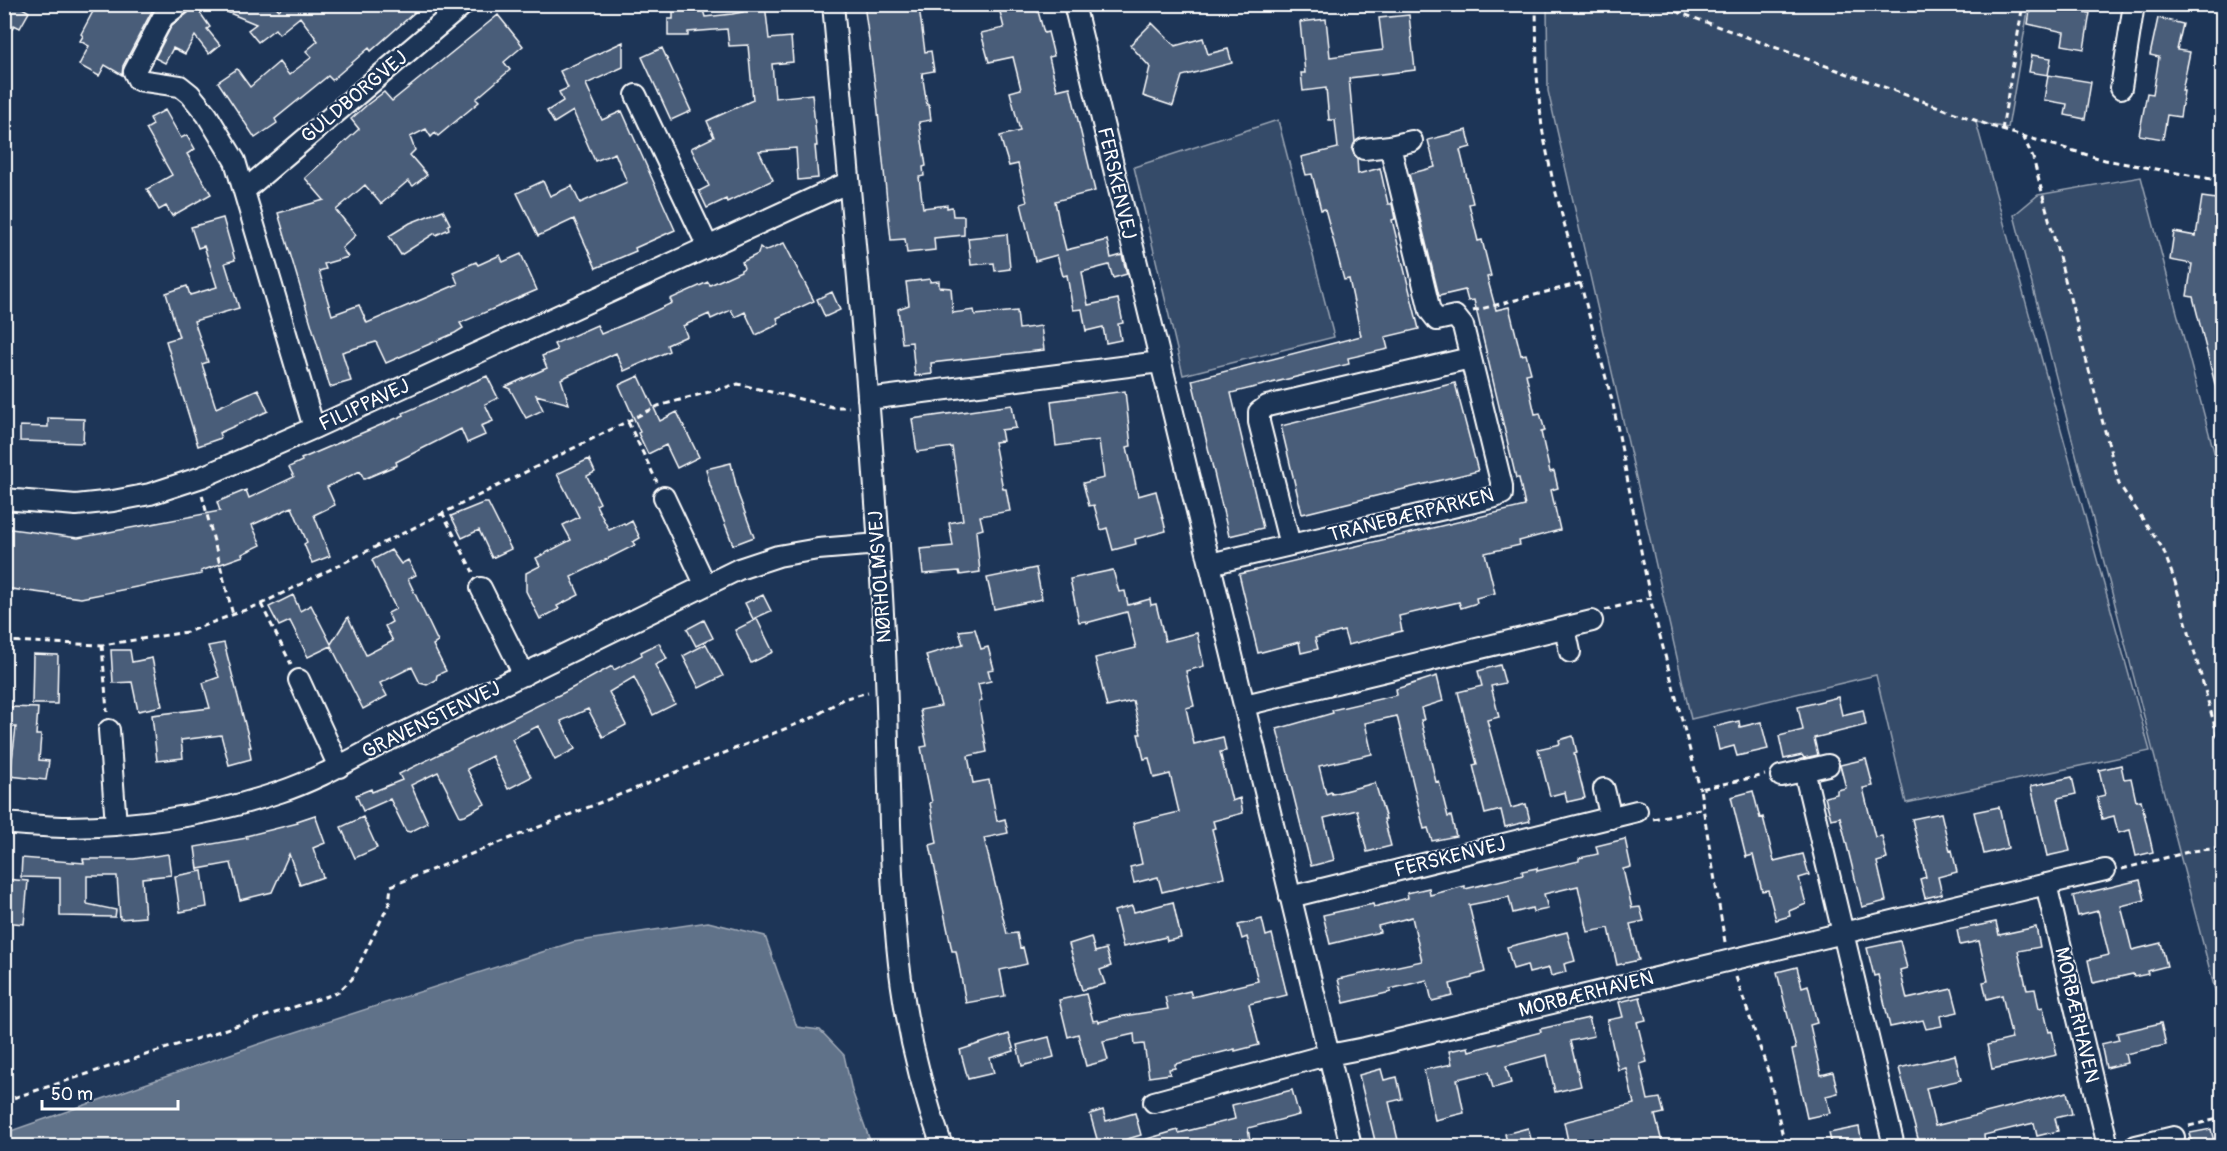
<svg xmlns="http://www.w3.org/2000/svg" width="2227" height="1151" viewBox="0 0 2227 1151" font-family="Pangolin,sans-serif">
	<rect width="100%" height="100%" fill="#1d3557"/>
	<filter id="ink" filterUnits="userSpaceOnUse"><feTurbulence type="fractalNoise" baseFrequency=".0167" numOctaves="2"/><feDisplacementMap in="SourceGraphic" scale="12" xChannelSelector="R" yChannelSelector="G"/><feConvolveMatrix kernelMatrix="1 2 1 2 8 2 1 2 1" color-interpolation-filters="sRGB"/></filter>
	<g filter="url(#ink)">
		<path fill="#364b69" stroke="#9aa5b4" stroke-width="1.5" d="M1547,5H2029L2008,128L1976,122L2150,751L1906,803L1876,675L1691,719L1548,91Z
			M1278,120L1334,337L1183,375L1134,167Z
			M2141,177L2222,482V1017L2014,215L2038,195Z"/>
		<path fill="#617289" stroke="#a0aab8" stroke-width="1.5" d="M708,922L765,936L797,1027L820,1030L844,1055L852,1091L872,1146H5V1133L259,1044L573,942Z"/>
		<path fill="#4a5d79" stroke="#fff" stroke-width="1.5" d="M4,4H16L29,12L20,28L14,25L4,44Z
			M97,4H160L152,11L123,66L122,75L105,65L99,76L79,65L89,46L80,41L83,36L81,34Z
			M192,4H194L210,27L207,29L220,45L209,54L195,36L185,54L173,48L165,63L155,58L172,25L188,13Z
			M274,4L279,10L286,4H424L371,51L369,48L332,80L328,76L275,119L277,123L255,138L218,82L237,69L250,87L279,62L289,75L312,57L306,51L318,41L300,17L279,34L275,29L258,42L248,30L256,24L210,5Z
			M742,4H765L769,39L791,37L793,62L772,64L775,98L812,94L817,146H815L818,178L798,180L796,148L759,151L773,180L727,202L726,199L707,208L699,191L709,186L691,148L714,137L707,121L753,100L748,45L729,46L727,29L688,32V36H668V19H673V11L703,10L705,17L732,14L743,12Z
			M864,4H900V10L919,7L925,52L931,51L934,71L922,73L927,105H929L931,120L919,122L926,166L923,167L924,176L919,177L923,208L947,205V208L952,207L953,216H964V235L934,238L935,250L907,253L905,239L891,240L876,92Z
			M998,4H1036L1044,33L1048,32L1054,56L1049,57L1057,90L1070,87L1095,191L1055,201L1059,222L1066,250L1107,240L1111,258L1122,255L1127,274L1113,278L1109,265L1082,272L1088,305L1118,299L1123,323L1118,324L1121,340L1106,343L1103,327L1086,331L1082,309L1073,310L1067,275L1063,276L1057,255L1035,261L1021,204L1027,202L1018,164L1009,166L1000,136L1020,131L1010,92L1021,89L1013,57L989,62L981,33L1004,28Z
			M2031,4L2090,13L2084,49L2062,45L2064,32L2028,24Z
			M498,15L523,46L504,62L510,70L476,99L479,102L438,136L435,133L431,137L426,129L410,137L415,150L410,155L427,175L413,186L408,181L381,204L365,185L336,210L356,235L342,248L348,257L324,264L326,269L319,271L332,315L359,305L367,323L458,284L453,272L476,262L478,265L500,255L503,262L521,254L537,290L460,323L463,328L455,333L386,363L376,342L342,352L351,381L330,387L278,213L324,200L305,178L359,129L351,119L368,104L384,92L392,101Z
			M1409,15L1415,70L1349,78L1355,142L1352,150L1357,158L1358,174L1380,168L1388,204H1392L1395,219L1392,220L1419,329L1385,337L1388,349L1348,358L1349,364L1231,393L1263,528L1229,536L1192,380L1361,336L1349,279L1344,280L1325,209L1321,210L1312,174L1306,175L1301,157L1338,148L1335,120H1329L1326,88L1303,91L1301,73H1305L1300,22L1326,19L1330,57L1383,50L1379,18Z
			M2158,18L2183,24L2177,50L2190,52L2182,91H2184L2180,117L2167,115L2163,139L2139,135L2147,93L2153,94L2159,57L2150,55Z
			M1152,23L1175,46L1203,38L1208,54L1228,49L1232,63L1182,76L1173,106L1143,96L1150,67L1130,45Z
			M623,42V67L586,84L602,120L622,111L675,230L635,248L636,251L596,268L574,219L538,236L517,193L543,181L550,196L572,186L580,203L627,182L615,153L595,161L573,111L554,123L547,111L563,101L559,92L568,88L560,71Z
			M662,48L691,111L671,120L642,57Z
			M2032,55L2051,58L2048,75L2029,72Z
			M2048,75L2091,82L2085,119L2065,115L2067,104L2044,100Z
			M165,110L181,138L187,135L195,149L187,154L211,194L172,216L166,206L159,210L147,189L172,175L146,129L153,125L150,118Z
			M1467,130L1471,147L1460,150L1473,203L1469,204L1478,241L1482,240L1491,276L1487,277L1496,310L1509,307L1521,355L1526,354L1531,373L1526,374L1535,414L1540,413L1545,431L1541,432L1550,472L1554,471L1558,488L1551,490L1560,530L1519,541L1520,545L1485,553L1495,593L1476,598L1477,603L1461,608L1459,602L1399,616L1402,631L1348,645L1344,631L1315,638L1318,649L1301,653L1299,642L1258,653L1239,574L1525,506L1519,478H1516L1474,300L1468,301L1465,290L1439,296L1409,174L1435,167L1428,140Z
			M2202,197L2223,200V224L2217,253L2218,257L2223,258V275L2216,314L2223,313V391L2217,392L2193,297L2187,296L2192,264L2170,260L2174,232L2196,236Z
			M443,210L450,224L448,225L449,229L436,235L435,233L401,255L389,236L410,223Z
			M223,218L235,260L225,263L239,308L194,321L208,362L202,364L216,408L258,389L268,411L219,433L221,438L198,446L166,341L179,337L166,293L187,286L190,295L217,287L204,246L198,248L191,227Z
			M1007,234L1010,269L995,271L994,263L971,265L968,238Z
			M784,243L814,301L777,318L779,324L756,335L745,312L735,317L731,310L711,319L709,314L683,326L687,336L667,345L669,351L624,371L616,353L561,379L569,404L536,395L543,410L526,418L510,389L505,387L547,368L542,356L557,350L554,344L597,325L601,334L642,317L672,303L670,299L708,282L710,285L741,271V270L744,268L742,262L758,254L760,247L765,251Z
			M930,279V282L939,281V287L951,288L953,313L974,310L975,315L1017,311L1019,329L1041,326L1044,350L931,363L932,374L915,376L912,342L902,343L898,309L909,305L906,282Z
			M832,292L840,310L825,317L817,299Z
			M487,376L498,398L485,404L493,421L481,426L485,435L467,443L461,429L396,462L397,465L364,479L360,471L327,487L335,505L314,515L330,556L312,563L304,544L307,542L292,507L252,525L261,545L242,554L243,556L201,571L202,574L81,598L4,588V528L78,538L220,511L217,502L246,490L249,498L294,477L289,467L302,461L301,459L404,415L403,413Z
			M639,376L660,421L677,412L699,457L677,468L666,445L648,454L638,433L640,432L619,385Z
			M1455,383L1478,471L1302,514L1281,426Z
			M1125,391L1131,446L1127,447L1138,496L1156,491L1166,531L1135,539L1136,544L1113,550L1107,528L1101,530L1094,505L1089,506L1083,483L1104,478L1099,440L1056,446L1051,401Z
			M1012,405L1016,428L1001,430L1003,441L994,442L1003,489H1006L1010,511L980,516L983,529L976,531L980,572L960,575L959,571L923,574L920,549L953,546L949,523L963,520L952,447L917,452L912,419Z
			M48,418L84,419L83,443L20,441V426L48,427Z
			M589,459L595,472L587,476L600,503L596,505L609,530L624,523L625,525L632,521L640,538L633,542L635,545L571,577L579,595L557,606L559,609L540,619L526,591V573L540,566L536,558L571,540L563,525L579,517L557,474Z
			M731,463L738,494L754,537L733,545L710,485L706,469Z
			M483,503H488L511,549L492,558L479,530L462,538L451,516Z
			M391,550L401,564L408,560L416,575L408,579L438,642L433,645L446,671L437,675L436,680L427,685L420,683L412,667L380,683L387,696L363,709L331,646L308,657L290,621L279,626L269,607L293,595L300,611L311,605L331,644L348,617L366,655L393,641L385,626L392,622L388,613L396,609L372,560Z
			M1036,568L1042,599L994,609L987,578Z
			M1113,570L1119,592L1125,591L1128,605L1150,599L1151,605L1156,604L1165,641L1197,633L1204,666L1186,671L1194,706L1186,708L1194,744L1223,737L1226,751L1220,752L1232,801L1240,798L1243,813L1213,821L1215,828L1212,829L1224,877L1162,892L1158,877L1134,883L1130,867L1142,864L1133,823L1179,812L1170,774L1154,778L1149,758L1144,759L1138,734H1141L1133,701L1107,707L1095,658L1136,648L1127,612L1086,623V621L1079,622L1070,579Z
			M763,595L771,611L753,619L745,603Z
			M757,619L773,652L751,663L735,630Z
			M704,620L713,638L696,646L687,629Z
			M975,629L981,649L988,647L994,669L988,670L991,681L978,684L982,701L979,702L980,712L987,752L968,756L973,783L989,780L997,821L1005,819L1008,833L984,838L1007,934L1017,933L1020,948L1023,947L1027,964L1000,970L1005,996L966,1003L956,951H952L930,845L937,843L930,803L932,802L921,747L927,746L920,710L941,706L926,655L963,644L959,631Z
			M224,643L251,747H249L251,759L229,765L221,735L181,740L183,758L157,761L152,715L210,708L203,683L219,677L208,646Z
			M659,643L667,659L655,665L675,704L653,715L634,677L609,692L626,725L603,737L588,709L561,721L575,749L555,760L538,726L512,739L531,777L508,789L492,756L467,769L485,804L465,815L460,816L438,772L411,785L428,823L410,832L406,831L390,799L363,811L356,795L371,789L372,792L402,780L399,774L565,692L612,666L614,670L642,655L641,652Z
			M706,644L723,676L699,688L683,656Z
			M111,650H130L132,662L152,658L162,706L138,711L132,682L113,683Z
			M33,654L58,655L57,704H32Z
			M1500,665L1505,683L1491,686L1499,717L1487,720L1511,808L1526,804L1530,821L1505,827L1501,810L1485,814L1473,765L1477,764L1458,692L1482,686L1478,671Z
			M1437,676L1443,701L1421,708L1424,720H1421L1436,782L1439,781L1448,817L1451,816L1456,836L1432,841L1428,828L1424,829L1397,716L1365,723L1372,754L1319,766L1326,794L1331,792L1332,794L1375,783L1386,819H1384L1391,846L1367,852L1357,810L1324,818L1334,860L1311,866L1277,729L1333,713L1332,710L1397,695L1396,689Z
			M1838,697L1842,715L1863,710L1866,725L1814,738L1818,755L1804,758L1802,755L1784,759L1779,736L1803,730L1798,707Z
			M10,707L38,708L36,735H41L39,760L49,761L46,780L10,776L16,727H10Z
			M1739,721L1740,727L1761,722L1768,749L1737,756L1734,746L1719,750L1714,727Z
			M1573,736L1577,753L1574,754L1585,798L1567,802L1565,792L1550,796L1538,749L1560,744L1559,740Z
			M1866,759L1873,786L1863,788L1875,837L1882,836L1887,859L1877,862L1886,901L1862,907L1840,817L1831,819L1825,797L1837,794V790L1846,788L1840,765Z
			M2121,765L2124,779L2131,778L2136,801L2141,800L2153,852L2136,856L2130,830L2118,833L2114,816L2102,819L2097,797L2105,795L2099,770Z
			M2072,777L2076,794L2058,798L2070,851L2047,856L2031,786Z
			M1753,791L1760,818L1763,817L1774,861L1803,854L1809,875L1799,878L1806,904L1789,911L1790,916L1776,920L1768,890L1762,891L1753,855L1746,857L1731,797Z
			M1999,807L2008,848L1984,854L1974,812Z
			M1941,813L1950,851L1952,850L1957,872L1938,877L1942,894L1925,898L1920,879L1926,877L1912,819Z
			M315,815L325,843L313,848L323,877L300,885L289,854L272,892L240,900L231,863L198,869L195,847L247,838L246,836L298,823L297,821Z
			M363,817L377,848L355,858L341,827Z
			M1625,839L1631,867L1623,869L1632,908L1640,907L1644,921L1630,924L1639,960L1617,965L1609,928L1588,932L1578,886L1544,894L1548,909L1533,912L1532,908L1513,913L1509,897L1469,905L1485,972L1472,976V978L1450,984L1453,996L1432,1001L1427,980L1390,989L1391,992L1344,1003L1338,979L1422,961L1412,917L1378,926L1380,932L1330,944L1323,915L1373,904L1374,907L1408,898L1407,893L1429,888L1430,895L1465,886V889L1523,875L1522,871L1537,868V871L1579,861V858L1598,854L1596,846Z
			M168,854L171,875L142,878L145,917L120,919L117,876H87V904L116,910L115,917L60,916V878L21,877L22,858L84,863L83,859H134Z
			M202,871L207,907L180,912L175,876Z
			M4,879L28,881L24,924L4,922Z
			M2140,880L2145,900L2121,906L2132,950L2161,943L2167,966L2147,971L2148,974L2134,977L2133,974L2093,983L2088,960L2109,955L2098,911L2078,916L2073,896Z
			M1173,902L1181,938L1167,941L1166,937L1123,947L1114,911L1132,906L1134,912Z
			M1262,919L1266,936L1272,934L1287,995L1249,1004L1259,1045L1235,1051V1049L1175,1064V1068L1169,1069L1170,1074L1149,1077L1144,1044L1135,1045L1134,1034L1103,1041L1108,1060L1086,1066L1078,1034L1068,1037L1059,1000L1086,994L1093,1021L1098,1020L1099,1022L1118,1017L1168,1009L1165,997L1190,991L1192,997L1258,981L1247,937L1242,939L1238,925Z
			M1996,922L1999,935L2036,927L2040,947L2018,951L2027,990L2035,989L2039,1008L2043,1007L2049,1032L2052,1031L2057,1055L1992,1069L1987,1045L2012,1039L2002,995L1987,999L1983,982L1988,981L1979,941L1960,945L1957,930Z
			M1567,932L1575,961L1564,964L1566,972L1551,976L1549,968L1529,973L1527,965L1513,969L1507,947Z
			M1091,937L1095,952L1106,949L1111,966L1100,970L1105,984L1082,990L1069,944Z
			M1900,941L1907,968L1900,970L1907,999L1952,989L1958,1012L1940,1016L1942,1026L1926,1029L1923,1020L1890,1027L1878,975L1874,976L1867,948Z
			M1797,967L1802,987L1808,985L1817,1023L1810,1025L1821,1075L1833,1072L1838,1093L1826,1096L1830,1113L1807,1118L1792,1050L1796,1049L1777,972Z
			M1640,997L1646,1020L1637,1022L1647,1062L1640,1064L1648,1100L1660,1098L1664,1113L1655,1115L1663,1146H1569L1564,1122L1634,1104L1626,1068L1618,1070L1607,1020L1623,1017L1619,1002Z
			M1589,1018L1594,1036L1570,1041L1581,1086L1555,1092L1547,1055L1506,1066L1511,1083L1493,1088L1489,1072L1457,1079L1464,1113L1435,1120L1424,1070L1452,1064L1449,1051L1468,1047L1469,1051L1541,1032L1540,1029Z
			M2161,1023L2166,1045L2125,1054L2127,1063L2106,1068L2101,1044L2119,1040L2117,1033Z
			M1009,1034L1014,1051L990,1058L994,1073L968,1079L960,1050Z
			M1049,1037L1054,1057L1022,1066L1017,1045Z
			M1955,1055L1961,1080L1926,1088L1935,1126L2067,1092L2072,1114L2055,1118L2058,1131L2037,1136L2034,1123L1984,1135L1985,1142L1966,1146H1920L1899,1068Z
			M1381,1069L1384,1080L1397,1077L1402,1099L1389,1102L1398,1140L1376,1145L1359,1075Z
			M1292,1090L1299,1115L1248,1128L1250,1140L1233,1144L1234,1146H1134L1133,1143L1178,1130L1179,1133L1235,1119L1232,1105Z
			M1103,1110L1106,1121L1135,1113L1141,1135L1121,1141L1123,1146H1099L1090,1114Z
			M1859,1127L1862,1144L1832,1146L1829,1133Z
			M1528,1128L1533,1146H1508L1505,1134Z
			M2211,1129L2215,1146H2193L2190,1133Z"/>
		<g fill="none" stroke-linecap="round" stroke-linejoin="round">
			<defs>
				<path id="minor" d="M180,4L163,17L134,72L138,80L180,86L190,94L207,115L235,161L314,428
					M833,4C852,213 873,423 884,632C890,736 887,840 897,944C903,1011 919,1083 942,1146
					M1074,4L1351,1146
					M2121,88L2134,4
					M636,95L708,247
					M1390,146L1412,141
					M245,190L464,4
					M868,399L1160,362
					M664,497L705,584
					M4,499L76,505L113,501L150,494L202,477L314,428L849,182
					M1290,545L1259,422V412L1267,406L1470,358
					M1210,564L1495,497L1502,494V486L1463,326L1455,316L1437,320L1430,311L1390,146L1364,149
					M481,588L524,675
					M1565,628L1570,652
					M299,680L339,767
					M1245,705L1592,621
					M109,730L116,825
					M1804,770L1894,1146
					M1781,776L1828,765
					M1604,789L1611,818
					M4,823C26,825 47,827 68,827C140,826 212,815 280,792C317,780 352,759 387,741L739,569L778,556L818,549L879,544
					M2046,884L2108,1146
					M1290,897L1637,811
					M1154,1102L1319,1057L1365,1048L2105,870
					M2136,1146L2174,1137"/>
			</defs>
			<use href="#minor" stroke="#fff" stroke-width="24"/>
			<path stroke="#fff" stroke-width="3" stroke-dasharray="6 4.5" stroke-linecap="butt" d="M1536,4L1537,76L1542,128L1553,182L1613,404L1650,598
				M1656,4L2002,130L2105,160L2222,181
				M2002,130L2023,4
				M2023,136L2033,158L2119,484L2163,549L2175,582L2222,752
				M1473,311L1581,283
				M628,422L657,482
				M202,495L233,615
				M442,512L473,572
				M261,604L291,664
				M1605,610L1650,598L1700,789
				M4,641L102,645L187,632L261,604L658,406L738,384L833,407H849
				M102,645L107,712
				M1653,819L1704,808
				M2122,869L2192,851L2222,848
				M1725,942L1700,789L1765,775
				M1736,977L1769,1074L1785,1146
				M4,1101L337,993L352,979L389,904L391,886L812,718L843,699L868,692
				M2189,1126L2222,1118"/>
			<use href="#minor" stroke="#1d3557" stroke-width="20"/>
		</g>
	</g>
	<g text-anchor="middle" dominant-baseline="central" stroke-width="4.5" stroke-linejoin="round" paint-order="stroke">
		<g font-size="20" fill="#fff" stroke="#1d3557">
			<text transform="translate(354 97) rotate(-40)">GULDBORGVEJ</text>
			<text transform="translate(1117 183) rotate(77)">FERSKENVEJ</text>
			<text transform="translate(364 405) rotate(-25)">FILIPPAVEJ</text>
			<text transform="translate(1411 515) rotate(-14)">TRANEBÆRPARKEN</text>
			<text transform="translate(880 577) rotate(-94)">NØRHOLMSVEJ</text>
			<text transform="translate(431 720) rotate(-26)">GRAVENSTENVEJ</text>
			<text transform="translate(1450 857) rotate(-14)">FERSKENVEJ</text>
			<text transform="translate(1586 994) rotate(-14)">MORBÆRHAVEN</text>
			<text transform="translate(2077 1015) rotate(77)">MORBÆRHAVEN</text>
		</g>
	</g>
	<rect width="2227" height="1151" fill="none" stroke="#1d3557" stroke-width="24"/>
	<rect x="12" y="12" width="2203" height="1127" fill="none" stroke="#fff" stroke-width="2" filter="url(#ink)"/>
	<path d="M42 1100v9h136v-9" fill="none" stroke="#ffffff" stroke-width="3"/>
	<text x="51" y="1100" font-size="18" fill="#ffffff" stroke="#1d3557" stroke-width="4.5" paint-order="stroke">50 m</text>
</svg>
